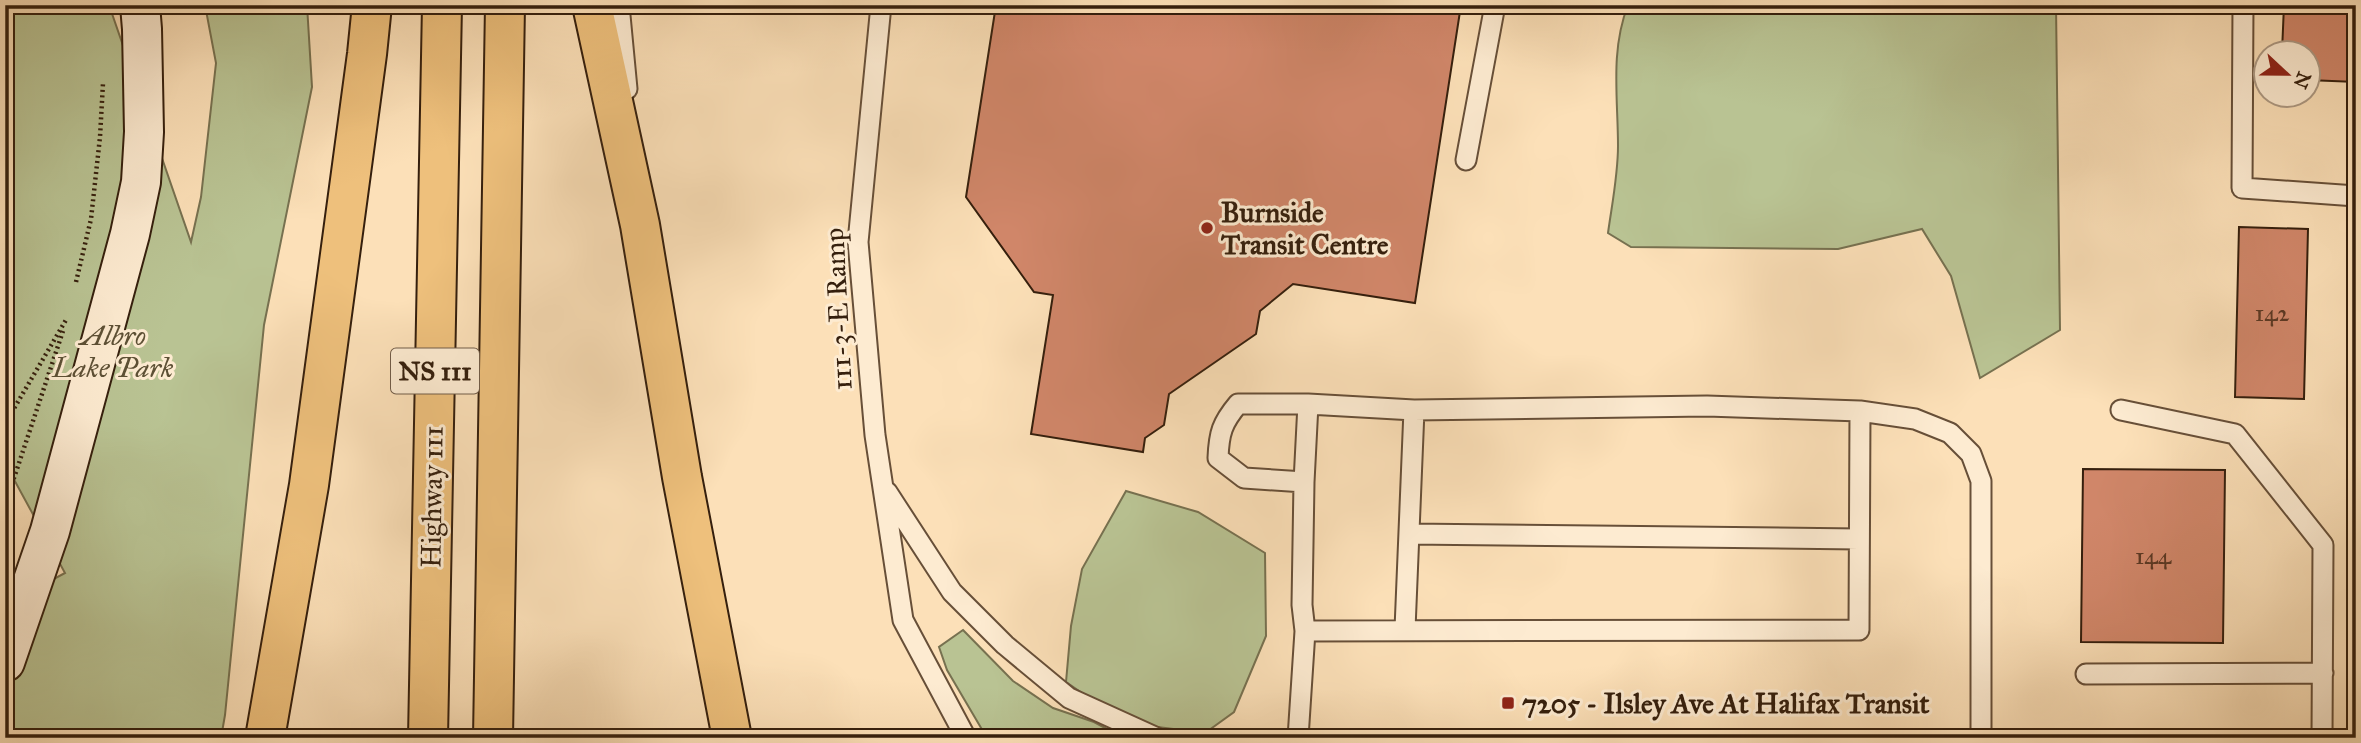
<svg xmlns="http://www.w3.org/2000/svg" width="2361" height="743" viewBox="0 0 2361 743" font-family="'IM FELL Great Primer',serif">
	<rect width="100%" height="100%" fill="#fce0b8"/>
	<filter id="stains"><feTurbulence type="fractalNoise" baseFrequency=".00286" numOctaves="4"/><feColorMatrix values="0 0 0 0 .2 0 0 0 0 .09 0 0 0 0 .02 0 0 0 .5 -.17"/></filter>
	<radialGradient id="worn" r=".72"><stop offset=".6" stop-color="#630" stop-opacity="0"/><stop offset="1" stop-color="#630" stop-opacity=".3"/></radialGradient>
	<path fill="#b9c393" stroke="#777150" stroke-width="2" d="M5,5H109L191,242L201,197L216,63L205,5H307L312,87L264,325L225,715L221,738H5V605L65,573L5,463Z
		M1628,5H2056L2060,330L1980,378L1951,276L1922,229L1838,249L1631,247L1608,233C1612,204 1618,175 1618,146C1618,98 1610,51 1628,5Z
		M1126,491L1198,512L1265,553L1266,636L1234,712L1205,733L1126,723L1066,682L1071,626L1082,569Z
		M963,630L1013,681L1053,708L1094,722L1124,738H987L947,670L939,647Z"/>
	<path fill="#d08669" stroke="#351f0d" stroke-width="2" d="M996,5H1461L1415,303L1293,284L1260,311L1256,334L1169,394L1164,425L1145,438L1143,452L1031,434L1053,295L1034,292L966,197Z
		M2284,5H2356V82L2308,80V52H2282Z
		M2239,227L2308,229L2304,399L2235,397Z
		M2083,469L2225,470L2223,643L2081,642Z"/>
	<g fill="none" stroke-linecap="round" stroke-linejoin="round">
		<defs>
			<path id="lane" d="M619,5L627,89
				M881,5L858,242L875,435L903,620L966,738
				M2243,5L2242,188L2356,196
				M1466,160L1495,5
				M2121,410L2235,434L2323,545L2322,738
				M1304,482L1244,478L1218,458C1219,433 1222,423 1238,404H1308
				M887,492L952,592L1005,645L1069,698L1157,738
				M1409,534L1859,539
				M1405,629L1414,410
				M1305,631L1859,630L1860,411
				M2086,674L2323,673
				M1298,738L1305,631L1302,605L1304,482L1308,404L1414,410L1707,406L1860,411L1915,419L1950,433L1971,454L1981,481V738"/>
			<path id="secondary" d="M5,662L50,531L130,234L141,182L144,132L142,29L140,5"/>
			<path id="highway" d="M592,5L640,225L682,477L732,738
				M265,738L309,485L367,54L372,5
				M428,738L442,5
				M493,738L505,5"/>
		</defs>
		<use href="#lane" stroke="#674f38" stroke-width="23"/>
		<use href="#secondary" stroke="#351f0d" stroke-width="42"/>
		<use href="#highway" stroke="#351f0d" stroke-width="42"/>
		<path stroke="#351f0d" stroke-width="4.5" stroke-dasharray="2 3.5" stroke-linecap="butt" d="M76,282L91,219L100,137L103,83
			M6,422L66,320
			M5,505L63,331"/>
		<use href="#lane" stroke="#fdebd1" stroke-width="19"/>
		<use href="#secondary" stroke="#fdebd1" stroke-width="38"/>
		<use href="#highway" stroke="#eec07c" stroke-width="38"/>
	</g>
	<g fill="#8f2418" stroke="#fdebd1" stroke-width="2.5">
		<circle cx="1207" cy="228" r="7"/>
		<rect x="1501" y="696" width="14" height="14" rx="3.5"/>
	</g>
	<g text-anchor="middle" dominant-baseline="central" stroke-width="6" stroke-linejoin="round" paint-order="stroke">
		<g font-size="24" fill="#5c3924">
			<text x="2272" y="313">142</text>
			<text x="2153" y="556">144</text>
		</g>
		<rect fill="#fdebd1" stroke="#715c48" stroke-width="2" x="391" y="348.5" width="88" height="45" rx="5"/>
		<g font-size="26" font-weight="bold" fill="#351f0d">
			<text x="435" y="371">NS 111</text>
		</g>
		<g font-size="28" font-weight="bold" fill="#351f0d" stroke="#fdebd1" text-anchor="start">
			<text x="1221" y="212">Burnside<tspan x="1221" dy="32">Transit Centre</tspan></text>
			<text x="1522" y="703">7205 - Ilsley Ave At Halifax Transit</text>
		</g>
		<g font-size="28" fill="#351f0d" stroke="#fdebd1">
			<text transform="translate(838 309) rotate(-93)">111-3-E Ramp</text>
			<text transform="translate(432 497) rotate(-89)">Highway 111</text>
		</g>
		<g font-size="28" font-style="italic" fill="#5d5035" stroke="#fdebd1">
			<text x="113" y="335">Albro<tspan x="113" dy="32">Lake Park</tspan></text>
		</g>
	</g>
	<rect width="2361" height="743" fill="none" stroke="#fce0b8" stroke-width="28"/>
	<rect x="7" y="7" width="2347" height="729" fill="none" stroke="#351f0d" stroke-width="3.5"/>
	<rect x="14" y="14" width="2333" height="715" fill="none" stroke="#351f0d" stroke-width="2"/>
	<g transform="translate(2287 74) rotate(112)"><circle r="33" fill="#fdebd1" stroke="#ad9983" stroke-width="2"/>
	<path d="M0-5L12 26L0 18L-12 26Z" fill="#8f2418"/>
	<text y="-10" font-size="19" font-weight="bold" text-anchor="middle" fill="#351f0d">N</text>
	</g>
	<rect width="100%" height="100%" filter="url(#stains)"/>
	<rect width="100%" height="100%" fill="url(#worn)"/>
</svg>
